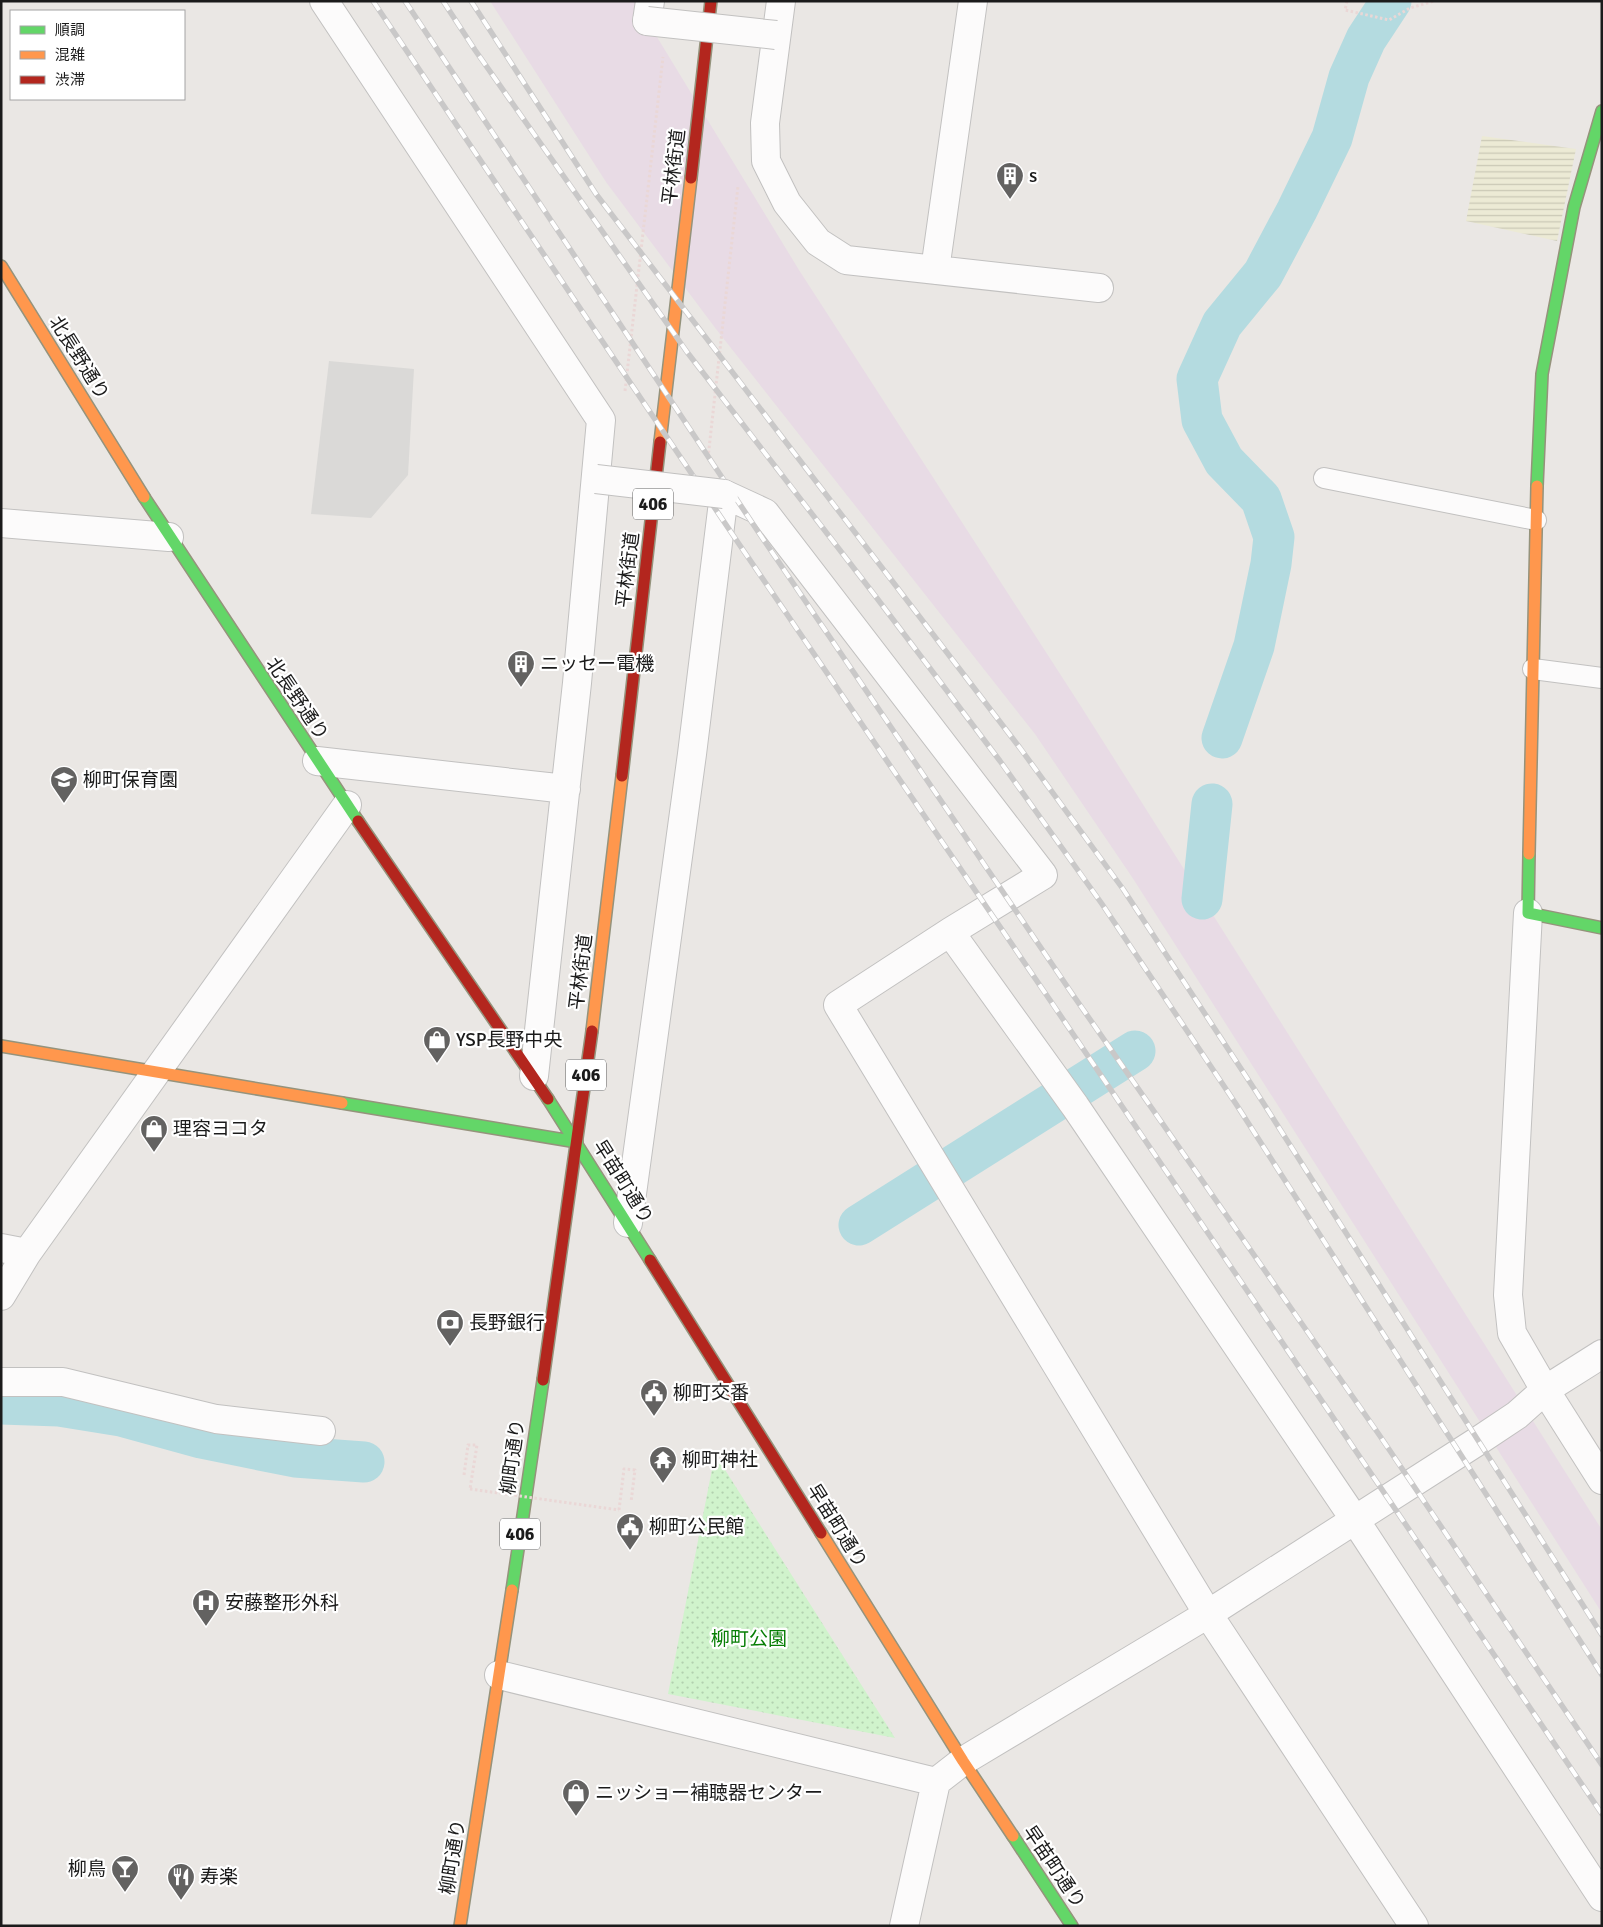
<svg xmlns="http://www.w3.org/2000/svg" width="1603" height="1927" viewBox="0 0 1603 1927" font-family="Signika,'Noto Sans JP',sans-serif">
	<defs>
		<pattern id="farmland-rules" width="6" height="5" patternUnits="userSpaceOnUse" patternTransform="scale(1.25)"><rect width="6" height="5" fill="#ecead5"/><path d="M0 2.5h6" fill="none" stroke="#cac8b6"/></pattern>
		<pattern id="park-dots" width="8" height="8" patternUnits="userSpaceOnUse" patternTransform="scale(1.25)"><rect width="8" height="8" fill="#d0f3cc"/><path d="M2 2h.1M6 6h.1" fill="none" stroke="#b2d0af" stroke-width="1.8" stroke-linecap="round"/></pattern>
	</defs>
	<rect width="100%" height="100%" fill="#eae7e4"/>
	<path fill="#e8dbe5" d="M490,1H635L799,270L1082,708L1602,1530V1613L1132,877L1035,734L716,329L606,182Z"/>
	<path fill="url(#farmland-rules)" d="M1482,136L1576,149L1557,241L1466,221Z"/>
	<path fill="url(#park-dots)" d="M715,1454L895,1738L668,1694Z"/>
	<path fill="#dad9d7" d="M329,361L414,369L408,475L371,518L311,514Z"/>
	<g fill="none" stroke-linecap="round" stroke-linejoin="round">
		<path stroke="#b4dbe0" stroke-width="41" d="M1222,738L1254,646L1271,564L1274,537L1261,499L1224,461L1202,420L1197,379L1222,324L1263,274L1297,210L1332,138L1349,77L1366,39L1391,1
			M1202,899L1212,804
			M859,1225L1135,1051
			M1,1404L59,1406L121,1416L201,1438L295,1457L364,1462"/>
		<defs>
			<path id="lane" d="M1324,478L1536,520
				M1533,669L1602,678"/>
			<path id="street" d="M324,1L601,420L577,683L534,1076
				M781,1L765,123L766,161L787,203L818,242L846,260L1099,288
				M647,21L650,1
				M935,270L973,1
				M1,523L169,537
				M317,761L566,789
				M1528,913L1508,1295L1512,1333L1545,1390L1602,1480
				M628,1223L692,754L724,494L765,513L1043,875L950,932
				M1,1248L27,1253
				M1,1296L27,1253L347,805
				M1,1382H63L216,1419L321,1431
				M499,1675L936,1782
				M904,1926L936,1782L963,1761L1208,1614L1478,1441L1517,1415L1545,1390L1602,1354
				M1414,1926L1208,1614L838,1005L950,932L1075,1106L1355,1520L1602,1897"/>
			<path id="fast" d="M1537,486L1542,374L1574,207L1602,111
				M144,497L358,821
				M1529,854L1528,913L1602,928
				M548,1099L650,1260
				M342,1103L577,1142
				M512,1590L543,1380
				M1013,1836L1072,1926"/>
			<path id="slow" d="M1,266L144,497
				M660,442L691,178
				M1529,854L1537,486
				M592,1031L622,776
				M1,1046L342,1103
				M821,1533L963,1761L1013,1836
				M460,1926L512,1590"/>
			<path id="jam" d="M691,178L711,1
				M622,776L660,442
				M358,821L548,1099
				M650,1260L821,1533
				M543,1380L592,1031"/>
		</defs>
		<use href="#lane" stroke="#c2c1c0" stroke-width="22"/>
		<use href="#street" stroke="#c2c1c0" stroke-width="30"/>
		<use href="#fast" stroke="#95937c" stroke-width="14"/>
		<use href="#slow" stroke="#95937c" stroke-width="14"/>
		<use href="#jam" stroke="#95937c" stroke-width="14"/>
		<path stroke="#ead7d6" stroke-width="3" stroke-dasharray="2.5 2.5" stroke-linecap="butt" d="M1347,1L1345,10L1389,20L1410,8L1434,1
			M625,391L663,57
			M708,458L738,186
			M464,1475L468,1445H477L470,1489
			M619,1510L624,1469L635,1470L631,1502"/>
		<use href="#lane" stroke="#fcfbfb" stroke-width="20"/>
		<use href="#street" stroke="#fcfbfb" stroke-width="28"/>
		<use href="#fast" stroke="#63d668" stroke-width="11"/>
		<use href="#slow" stroke="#ff974d" stroke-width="11"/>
		<use href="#jam" stroke="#b3261e" stroke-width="11"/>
		<defs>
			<path id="rail" d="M373,1L739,544L1054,1006L1602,1814
				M405,1L759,533L1073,995L1380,1436L1602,1765
				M443,1L475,50L687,352L873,593L1000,761L1102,904L1236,1104L1602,1675
				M471,1L596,194L1020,748L1123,889L1255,1090L1602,1635"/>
		</defs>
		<use href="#rail" stroke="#c9c8c8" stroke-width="5.5"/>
		<use href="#rail" stroke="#fff" stroke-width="4" stroke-dasharray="11" stroke-linecap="butt"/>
		<defs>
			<path id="street-bridge" d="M647,21L776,35
				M596,479L724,494"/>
		</defs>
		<use href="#street-bridge" stroke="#c2c1c0" stroke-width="30" stroke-linecap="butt"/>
		<path stroke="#ead7d6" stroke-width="3" stroke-dasharray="2.5 2.5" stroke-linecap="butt" d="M470,1489L619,1510"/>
		<use href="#street-bridge" stroke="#fcfbfb" stroke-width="28"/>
	</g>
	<defs>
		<symbol id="building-pin" viewBox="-11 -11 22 30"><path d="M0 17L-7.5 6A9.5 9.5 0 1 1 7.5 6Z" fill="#636261" stroke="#fff"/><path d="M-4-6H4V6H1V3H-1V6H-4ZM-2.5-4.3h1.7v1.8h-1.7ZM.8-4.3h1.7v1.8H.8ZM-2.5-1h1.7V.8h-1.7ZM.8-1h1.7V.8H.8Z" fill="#fff"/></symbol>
		<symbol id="school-pin" viewBox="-11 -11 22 30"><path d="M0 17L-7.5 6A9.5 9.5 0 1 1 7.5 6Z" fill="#636261" stroke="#fff"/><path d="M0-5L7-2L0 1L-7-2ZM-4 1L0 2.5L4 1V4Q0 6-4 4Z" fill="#fff"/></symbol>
		<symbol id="shop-pin" viewBox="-11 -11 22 30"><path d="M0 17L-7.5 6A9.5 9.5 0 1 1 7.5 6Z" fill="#636261" stroke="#fff"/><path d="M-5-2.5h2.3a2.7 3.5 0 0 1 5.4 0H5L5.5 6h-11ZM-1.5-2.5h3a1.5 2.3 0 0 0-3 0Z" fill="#fff"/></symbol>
		<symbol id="bank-pin" viewBox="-11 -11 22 30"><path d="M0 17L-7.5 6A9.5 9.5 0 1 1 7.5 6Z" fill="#636261" stroke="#fff"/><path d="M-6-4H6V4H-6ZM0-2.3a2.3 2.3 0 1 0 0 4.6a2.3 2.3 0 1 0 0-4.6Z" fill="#fff"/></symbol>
		<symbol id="civic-pin" viewBox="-11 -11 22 30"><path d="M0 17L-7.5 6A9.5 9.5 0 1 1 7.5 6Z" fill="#636261" stroke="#fff"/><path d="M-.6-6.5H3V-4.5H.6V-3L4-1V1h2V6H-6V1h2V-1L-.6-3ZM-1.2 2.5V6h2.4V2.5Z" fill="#fff"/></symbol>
		<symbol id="temple-pin" viewBox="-11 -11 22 30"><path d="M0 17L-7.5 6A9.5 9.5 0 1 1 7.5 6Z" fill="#636261" stroke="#fff"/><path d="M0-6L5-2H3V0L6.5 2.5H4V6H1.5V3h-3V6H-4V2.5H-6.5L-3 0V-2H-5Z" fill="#fff"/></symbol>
		<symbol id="hospital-pin" viewBox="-11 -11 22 30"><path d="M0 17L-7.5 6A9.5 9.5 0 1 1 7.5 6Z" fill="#636261" stroke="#fff"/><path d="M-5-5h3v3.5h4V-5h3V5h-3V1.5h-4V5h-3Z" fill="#fff"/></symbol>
		<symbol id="bar-pin" viewBox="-11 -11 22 30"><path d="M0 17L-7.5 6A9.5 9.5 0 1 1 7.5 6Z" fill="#636261" stroke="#fff"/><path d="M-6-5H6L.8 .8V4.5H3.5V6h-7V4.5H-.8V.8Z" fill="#fff"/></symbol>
		<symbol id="restaurant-pin" viewBox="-11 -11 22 30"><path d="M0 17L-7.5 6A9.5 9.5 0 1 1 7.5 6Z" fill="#636261" stroke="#fff"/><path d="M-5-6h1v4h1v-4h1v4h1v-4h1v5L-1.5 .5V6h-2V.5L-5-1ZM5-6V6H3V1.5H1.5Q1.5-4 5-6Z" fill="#fff"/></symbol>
	</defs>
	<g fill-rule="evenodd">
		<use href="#building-pin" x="994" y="160" width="32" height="43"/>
		<use href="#building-pin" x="505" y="648" width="32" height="43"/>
		<use href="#school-pin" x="48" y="764" width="32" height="43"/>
		<use href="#shop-pin" x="421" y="1024" width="32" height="43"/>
		<use href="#shop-pin" x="138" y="1113" width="32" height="43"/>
		<use href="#bank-pin" x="434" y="1307" width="32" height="43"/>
		<use href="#civic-pin" x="638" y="1377" width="32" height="43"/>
		<use href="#temple-pin" x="647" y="1444" width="32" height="43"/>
		<use href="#civic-pin" x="614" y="1511" width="32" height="43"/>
		<use href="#hospital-pin" x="190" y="1587" width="32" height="43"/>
		<use href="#shop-pin" x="560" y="1777" width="32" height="43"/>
		<use href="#bar-pin" x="109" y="1853" width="32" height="43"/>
		<use href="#restaurant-pin" x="165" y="1861" width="32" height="43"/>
	</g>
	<g text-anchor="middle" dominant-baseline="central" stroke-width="4.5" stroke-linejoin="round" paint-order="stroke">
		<g fill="#fff" stroke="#5f5f5f" stroke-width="1">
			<rect x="633" y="488.5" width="40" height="31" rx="4"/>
			<rect x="566" y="1059.5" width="40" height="31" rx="4"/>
			<rect x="500" y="1518.5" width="40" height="31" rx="4"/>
		</g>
		<g font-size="18" font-weight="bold" fill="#1b1b1b">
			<text x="653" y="504">406</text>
			<text x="586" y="1075">406</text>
			<text x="520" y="1534">406</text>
		</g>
		<g font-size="19" fill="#1b1b1b" stroke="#fff">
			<text transform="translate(674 167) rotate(-83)">平林街道</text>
			<text transform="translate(79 358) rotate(58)">北長野通り</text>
			<text transform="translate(628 570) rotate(-83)">平林街道</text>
			<text transform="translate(297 699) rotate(56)">北長野通り</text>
			<text transform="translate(581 972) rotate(-83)">平林街道</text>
			<text transform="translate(623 1182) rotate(58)">早苗町通り</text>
			<text transform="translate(513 1457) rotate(-82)">柳町通り</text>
			<text transform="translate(837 1526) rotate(58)">早苗町通り</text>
			<text transform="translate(453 1857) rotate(-81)">柳町通り</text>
			<text transform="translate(1054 1867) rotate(56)">早苗町通り</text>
		</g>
		<g font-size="19" fill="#1b1b1b" stroke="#fff" text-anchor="start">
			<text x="1029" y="176">s</text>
			<text x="540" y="664">ニッセー電機</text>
			<text x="83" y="780">柳町保育園</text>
			<text x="456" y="1040">YSP長野中央</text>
			<text x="173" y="1129">理容ヨコタ</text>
			<text x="469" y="1323">長野銀行</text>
			<text x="673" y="1393">柳町交番</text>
			<text x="682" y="1460">柳町神社</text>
			<text x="649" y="1527">柳町公民館</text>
			<text x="225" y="1603">安藤整形外科</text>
			<text x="595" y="1793">ニッショー補聴器センター</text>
			<text x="106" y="1869" text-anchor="end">柳鳥</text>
			<text x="200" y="1877">寿楽</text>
		</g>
		<g font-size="19" fill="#077e05" stroke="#fff">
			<text x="749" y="1639">柳町公園</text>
		</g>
	</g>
	<rect width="1603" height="1927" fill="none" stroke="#1b1b1b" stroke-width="5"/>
	<rect x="10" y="10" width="175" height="90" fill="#ffffff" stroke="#a4a4a4"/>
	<rect x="20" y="26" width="25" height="8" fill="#63d668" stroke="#a4a4a4"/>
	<text x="55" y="35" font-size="15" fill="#1b1b1b">順調</text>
	<rect x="20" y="51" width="25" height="8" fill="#ff974d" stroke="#a4a4a4"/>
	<text x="55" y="60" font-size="15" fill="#1b1b1b">混雑</text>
	<rect x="20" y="76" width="25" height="8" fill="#b3261e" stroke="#a4a4a4"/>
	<text x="55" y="85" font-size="15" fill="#1b1b1b">渋滞</text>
</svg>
